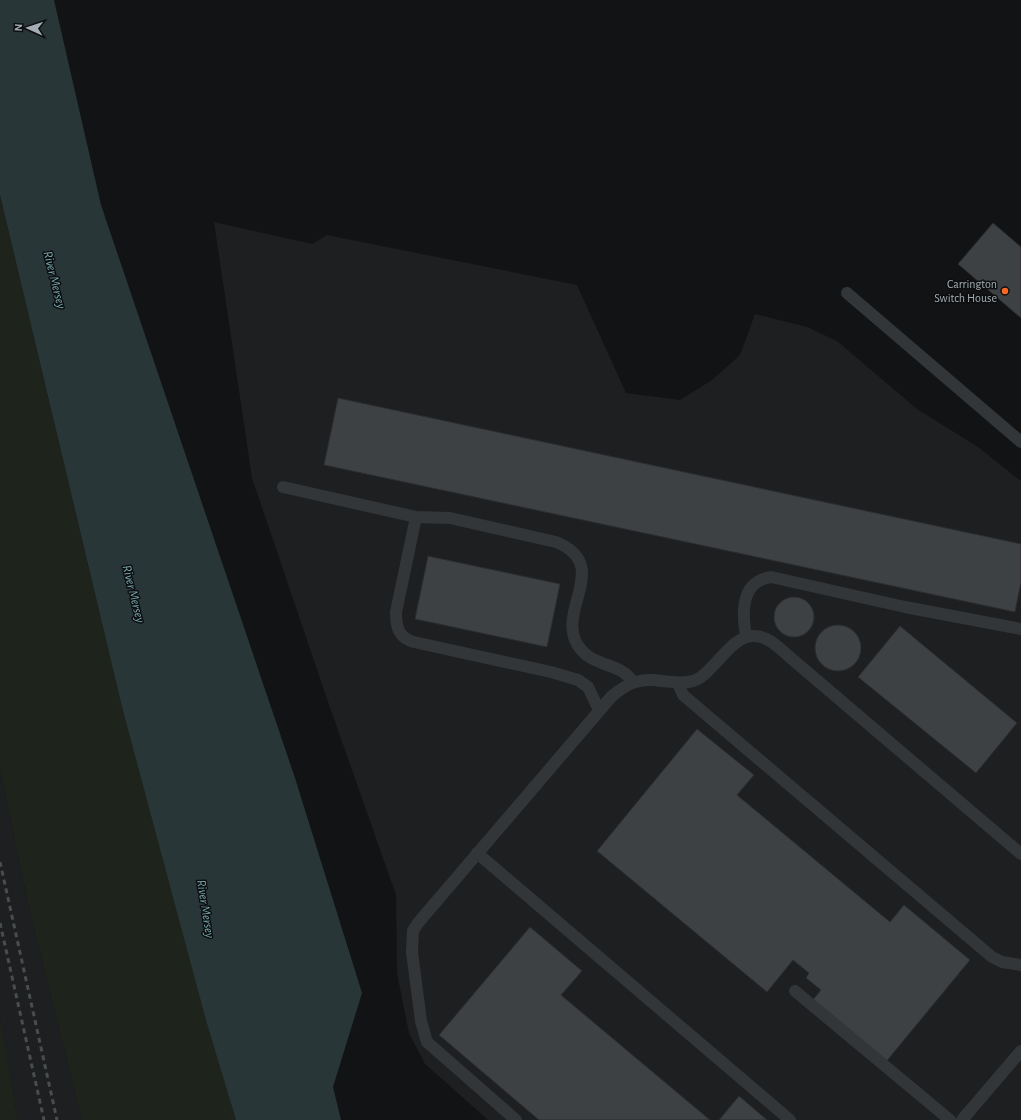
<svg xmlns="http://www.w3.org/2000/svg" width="1021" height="1120" viewBox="0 0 1021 1120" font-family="'Alegreya Sans',sans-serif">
	<rect width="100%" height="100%" fill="#121314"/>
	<path fill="#1e1f21" d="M214,222L312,244L327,235L577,285L626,393L680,400L712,380L740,355L755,314L807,327L837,341L917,409L978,447L1021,481V1120H488L425,1064L409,1033L397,973L396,895L327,699L252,478Z
		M0,769L28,903L82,1120H18L0,1018Z"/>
	<path fill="#1e241c" d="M0,195L122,707L236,1120H82L28,903L0,769Z
		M0,1019L2,1028L18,1120H0Z"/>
	<path fill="#283638" d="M0,0H54L101,205L295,778L362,993L333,1087L341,1120H236L206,1020L122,707L0,195Z"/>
	<path fill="#3e4144" stroke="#2c2d30" d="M993,223L1021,247V318L958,264Z
		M338,398L1021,544V582L1015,612L324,465Z
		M428,556L560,584L547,647L415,619Z
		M774 617a20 20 0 1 1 40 0a20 20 0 1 1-40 0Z
		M815 648a23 23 0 1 1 46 0a23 23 0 1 1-46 0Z
		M900,626L1017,723L976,773L858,677Z
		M697,729L754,775L737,795L890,922L904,905L970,960L885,1063L811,1002L821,990L806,978L809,973L793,960L767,992L597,851Z
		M530,927L582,971L561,995L710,1120H539L439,1035Z
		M739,1096L767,1120H719Z"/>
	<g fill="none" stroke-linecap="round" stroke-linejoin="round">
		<path stroke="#333639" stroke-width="12" d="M847,293L1021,442
			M283,487L416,517L450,518L556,542C612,565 557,609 577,644C592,669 620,661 633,682
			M416,517L396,612C396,628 399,638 414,642L551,672L578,680L588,687L599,710
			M746,636C743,619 740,591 759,581C762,579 767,578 771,577L905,607L1021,629
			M678,683L683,695L992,957L1002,962L1021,965
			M477,853L790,1120
			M795,991L950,1120
			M516,1120L427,1042L421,1021L412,952L413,931L418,923L612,696C629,682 640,678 662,681C673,682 683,684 693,681C713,675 730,636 753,636C768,635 781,650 792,659L1021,854
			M962,1120L1021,1051"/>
		<path stroke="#484d50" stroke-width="3" stroke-dasharray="5 4" stroke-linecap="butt" d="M0,862L57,1120
			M0,923L44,1120"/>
	</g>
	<circle fill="#f96925" stroke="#0d0e0f" stroke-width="1.5" cx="1005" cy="291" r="4"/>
	<g text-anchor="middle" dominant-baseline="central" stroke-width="3" stroke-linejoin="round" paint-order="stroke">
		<g font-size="12" fill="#a3afb5" stroke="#0d0e0f" text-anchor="end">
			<text x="997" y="284">Carrington<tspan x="997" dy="14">Switch House</tspan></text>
		</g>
		<g font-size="13" font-style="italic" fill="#78abb2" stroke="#0d0e0f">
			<text transform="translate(54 280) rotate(76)">River Mersey</text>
			<text transform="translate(133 594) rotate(76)">River Mersey</text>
			<text transform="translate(205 909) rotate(81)">River Mersey</text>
		</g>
	</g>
	<g transform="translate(28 28) rotate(273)" stroke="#0d0e0f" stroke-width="3" paint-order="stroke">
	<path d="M0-3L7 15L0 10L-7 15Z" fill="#a3afb5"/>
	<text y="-6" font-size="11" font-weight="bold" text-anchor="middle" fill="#a3afb5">N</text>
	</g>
</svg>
